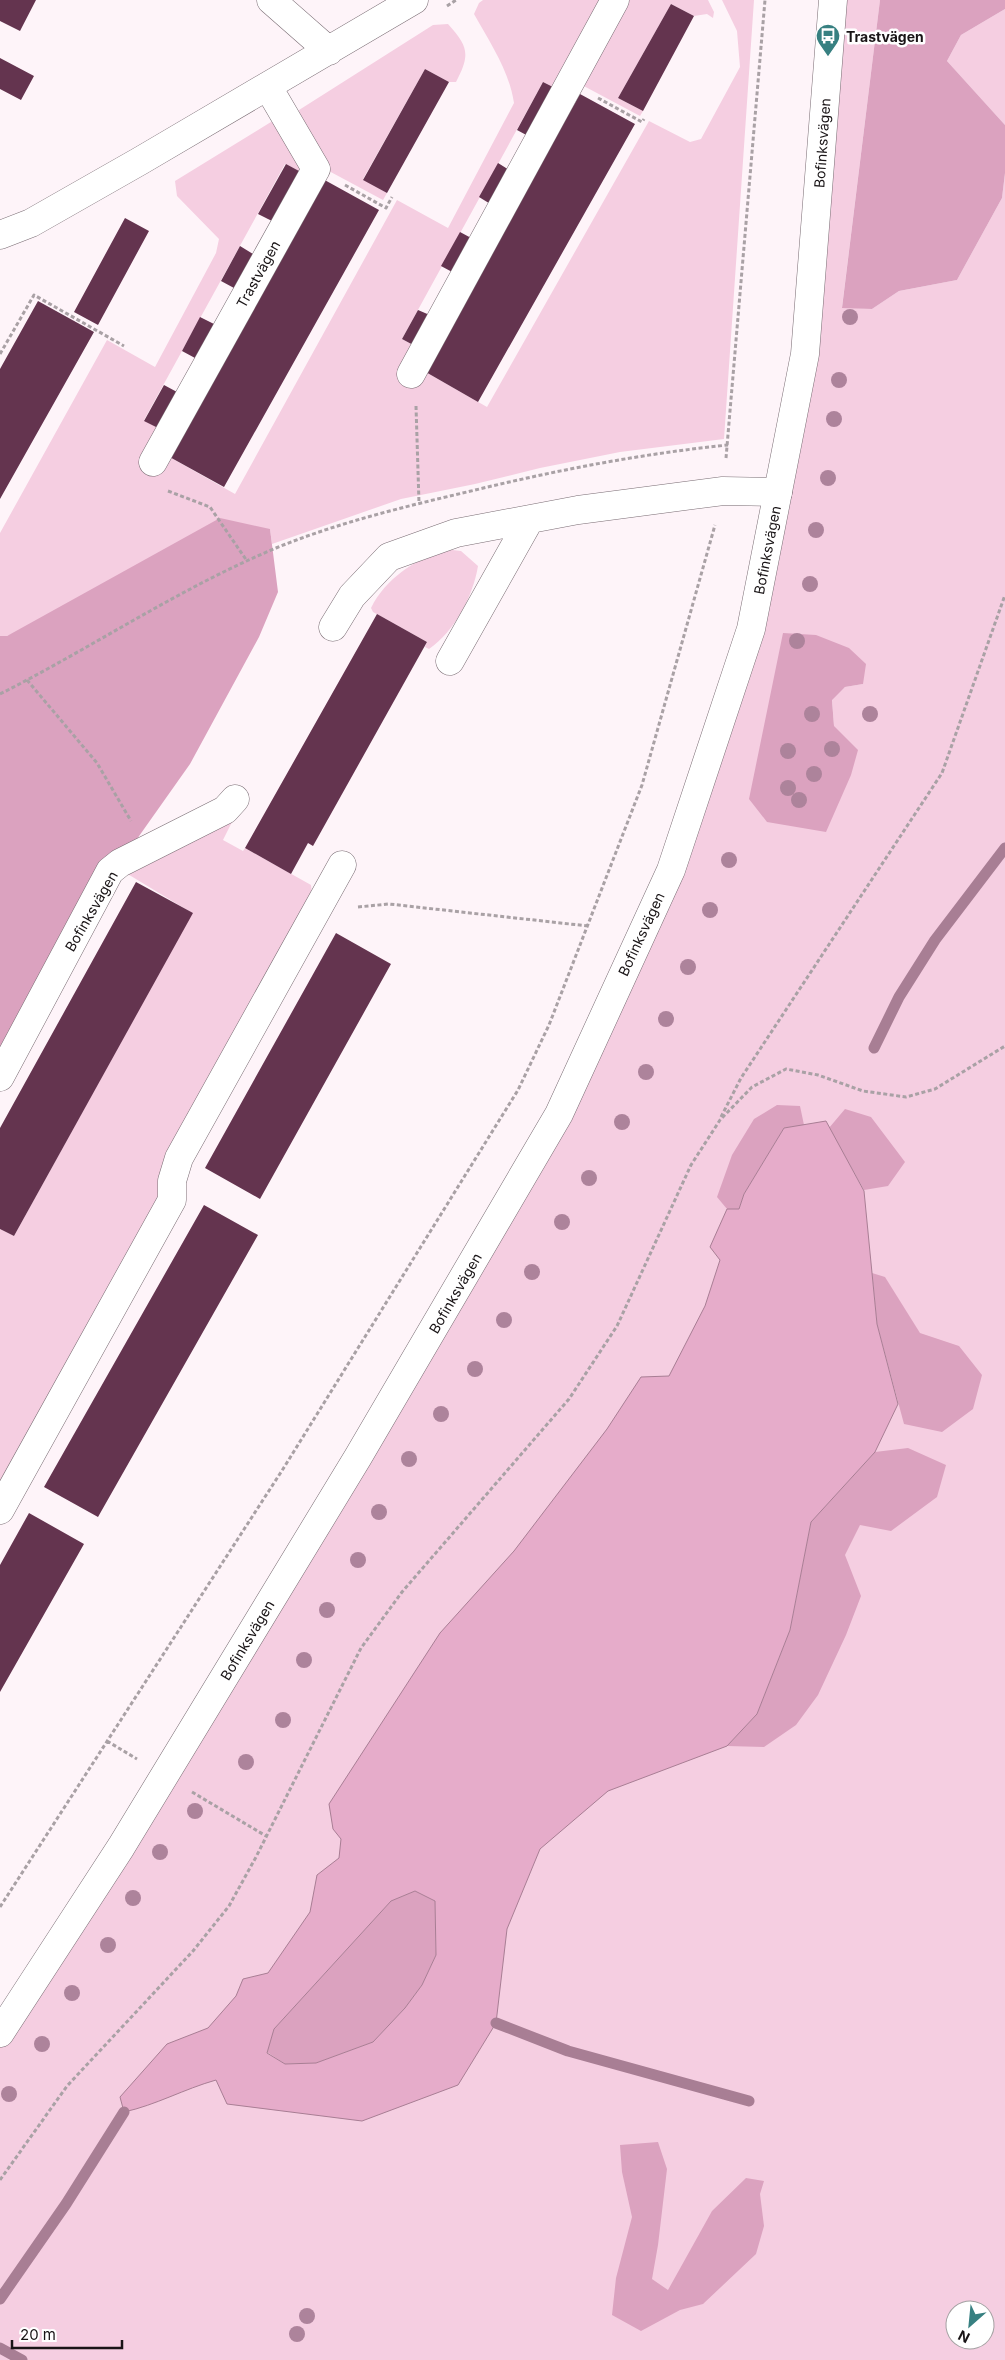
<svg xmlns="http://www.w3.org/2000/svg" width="1005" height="2360" viewBox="0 0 1005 2360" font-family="Inter,sans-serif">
	<rect width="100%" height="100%" fill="#fef4f9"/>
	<path fill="#f5cee1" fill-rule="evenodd" d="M483,0H606L557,89L543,82L402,339L415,346L424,371L487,407L649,121L690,142L701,139L740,67L737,31L722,0H754L724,439L620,452L540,468L475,484L401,499L272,544L270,529L7,636H0V533L107,340L155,367L216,253L219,239L177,196L175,181L279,117L301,162L299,171L285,164L144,420L158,428L166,455L235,494L397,200L448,228L514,103C509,70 490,43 474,14L479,3Z
		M625,0H708L714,12L713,18L707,14L694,16L671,4L618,98L643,111L640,116L580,84Z
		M833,0H880L842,307L872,309L899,291L957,280L1002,198L1005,173V2360H0V2033L559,1114L671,870L751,629L805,354ZM783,634L863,684L845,687L832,699L834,726ZM955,2310H985V2340H955Z
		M1005,9V125L947,61L961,35Z
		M448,24C469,47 470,55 456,82H449L425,69L363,179L387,193L383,200L327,170L302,128L299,110L433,25Z
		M444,549L461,551L478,566C473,596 455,631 429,649L425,647L427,642L373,612L371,608C386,578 414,561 444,549Z
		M235,816L223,840L243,851L245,848L311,885L312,894L160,1180L158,1201L0,1484V1229L14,1236L192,913L126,873Z"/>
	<path fill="#dba2bf" d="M880,0H1005V9L961,35L947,61L1005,125V173L1002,198L957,280L899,291L872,309L842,308Z
		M220,518L270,529L278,592L259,637L190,764L120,863L0,1077V636H7Z
		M783,633L816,635L849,648L866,664L863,684L845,687L832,700L834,726L858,750L851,775L826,832L767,822L749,799Z
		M777,1105L800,1106L804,1125L784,1128L744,1194L739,1209H727L717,1197L732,1155L754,1119Z
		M845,1109L871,1117L905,1162L888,1186L864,1190L829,1128Z
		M872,1273L885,1277L920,1333L959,1346L982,1375L973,1409L942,1432L904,1424L877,1324Z
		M908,1448L946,1465L937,1497L891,1531L860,1525L845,1555L861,1596L846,1635L818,1695L796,1725L764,1747L727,1746L757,1714L790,1630L811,1522L875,1452Z
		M415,1891L435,1901L436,1955L422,1985L405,2008L373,2042L316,2063L285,2064L267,2052L274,2029L391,1901Z
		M658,2142L667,2169L658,2245L652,2279L668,2290L712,2211L746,2178L764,2181L760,2194L764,2226L756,2254L703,2304L680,2310L641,2331L612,2315L616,2278L632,2217L622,2172L620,2145Z"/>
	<path fill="#e6acca" stroke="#a87e94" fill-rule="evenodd" d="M826,1121L864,1191L877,1324L898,1404L875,1452L811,1522L790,1630L757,1714L727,1746L608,1791L540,1849L507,1929L496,2023L458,2085L362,2121L227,2104L216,2080C184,2089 156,2105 124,2112L120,2097L167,2044L208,2028L236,1996L243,1979L268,1973L310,1912L317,1875L339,1858L341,1839L333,1829L329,1804L440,1633L514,1551L607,1429L641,1377L669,1376L705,1306L720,1260L710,1247L727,1209H739L744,1194L784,1128ZM415,1891L435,1901L436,1955L422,1985L405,2008L373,2042L316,2063L285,2064L267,2053L274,2029L391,1901Z"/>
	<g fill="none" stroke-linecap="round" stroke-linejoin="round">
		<path stroke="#a87e94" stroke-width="11" d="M874,1048L899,997L935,940L1005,848
			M496,2023L568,2051L749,2101
			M0,2299L66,2204L124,2112
			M0,2348L22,2360"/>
	</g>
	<path fill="#64344f" d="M0,0H36L20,31L0,21Z
		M671,4L694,16L643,111L618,98Z
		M0,58L34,76L21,100L0,89Z
		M425,69L449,82L387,193L363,180Z
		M543,82L557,89L530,137L517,130Z
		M580,94L635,124L478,402L424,371Z
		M498,163L511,171L492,205L479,197Z
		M286,164L299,171L272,221L258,214Z
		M321,178L379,210L224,487L166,455Z
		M125,218L149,231L98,325L74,312Z
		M460,232L473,239L454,273L441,266Z
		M240,246L253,254L234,288L221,281Z
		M38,301L94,332L0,499V369Z
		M418,310L432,316L415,346L402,339Z
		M200,317L214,324L195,358L182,351Z
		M164,385L177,392L158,428L144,421Z
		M377,614L427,642L313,846L308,843L291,874L245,848Z
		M136,882L193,913L14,1236L0,1229V1128Z
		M336,933L391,964L260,1199L205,1168Z
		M204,1205L258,1235L98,1517L44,1487Z
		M29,1513L84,1544L0,1692V1565Z"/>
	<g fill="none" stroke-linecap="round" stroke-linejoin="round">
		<defs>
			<path id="minor" d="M271,0L329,51
				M0,235L31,223L140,161L414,0
				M411,374L615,0
				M153,462L316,169L268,87
				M333,627L352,596L389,557L456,533L578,510L723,491L778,492
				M450,661L530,519
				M0,1077L110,871L120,863L225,810L235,799
				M0,1510L172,1200V1181L179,1158L342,865"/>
			<path id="tertiary" d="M0,2033L121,1847L358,1457L559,1114L671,870L751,629L805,354L833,0"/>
		</defs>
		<use href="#minor" stroke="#796c73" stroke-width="29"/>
		<use href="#tertiary" stroke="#796c73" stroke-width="29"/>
		<path stroke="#a9a1a5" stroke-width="3" stroke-dasharray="4 2.5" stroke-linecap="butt" d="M447,6L456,0
			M598,98L642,122L644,119
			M345,185L386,208L392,197
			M0,354L34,295L124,346
			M416,406L419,503
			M726,458L765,0
			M168,491L210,507L247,561
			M27,680L97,763L131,821
			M0,694C93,647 180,588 276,548C337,523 403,507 467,492C553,471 639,454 728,445
			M358,907L389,904L588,926
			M721,1117L741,1078L942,773L1005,595
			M107,1741L137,1759
			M192,1792L266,1836
			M0,1907L283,1469L518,1090L549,1025L642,785L715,525
			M0,2180L67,2086L193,1951L229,1906L256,1857L361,1648L402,1592L569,1399L617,1326L691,1165L720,1120L752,1087L786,1069L818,1075L863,1091L906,1097L935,1089L1005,1046"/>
		<use href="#minor" stroke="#fff" stroke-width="28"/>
		<use href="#tertiary" stroke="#fff" stroke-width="28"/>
	</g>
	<g fill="#ad839b">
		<circle cx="850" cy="317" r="8"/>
		<circle cx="839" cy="380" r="8"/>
		<circle cx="834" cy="419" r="8"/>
		<circle cx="828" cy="478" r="8"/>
		<circle cx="816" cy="530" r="8"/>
		<circle cx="810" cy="584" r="8"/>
		<circle cx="797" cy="641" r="8"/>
		<circle cx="812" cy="714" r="8"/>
		<circle cx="870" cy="714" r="8"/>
		<circle cx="832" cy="749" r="8"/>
		<circle cx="788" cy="751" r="8"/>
		<circle cx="814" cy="774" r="8"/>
		<circle cx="788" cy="788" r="8"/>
		<circle cx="799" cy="800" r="8"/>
		<circle cx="729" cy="860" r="8"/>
		<circle cx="710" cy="910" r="8"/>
		<circle cx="688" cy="967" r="8"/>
		<circle cx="666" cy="1019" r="8"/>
		<circle cx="646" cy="1072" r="8"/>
		<circle cx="622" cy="1122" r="8"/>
		<circle cx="589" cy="1178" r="8"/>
		<circle cx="562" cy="1222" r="8"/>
		<circle cx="532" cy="1272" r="8"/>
		<circle cx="504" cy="1320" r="8"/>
		<circle cx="475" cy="1369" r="8"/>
		<circle cx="441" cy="1414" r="8"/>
		<circle cx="409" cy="1459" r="8"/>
		<circle cx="379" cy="1512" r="8"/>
		<circle cx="358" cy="1560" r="8"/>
		<circle cx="327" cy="1610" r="8"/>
		<circle cx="304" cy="1660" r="8"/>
		<circle cx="283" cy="1720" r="8"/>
		<circle cx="246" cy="1762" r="8"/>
		<circle cx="195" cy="1811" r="8"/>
		<circle cx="160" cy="1852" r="8"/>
		<circle cx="133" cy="1898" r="8"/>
		<circle cx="108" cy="1945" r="8"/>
		<circle cx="72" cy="1993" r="8"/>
		<circle cx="42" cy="2044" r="8"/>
		<circle cx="9" cy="2094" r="8"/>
		<circle cx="307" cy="2316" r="8"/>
		<circle cx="297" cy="2334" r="8"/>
	</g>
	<defs>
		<symbol id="bus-pin" viewBox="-11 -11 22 30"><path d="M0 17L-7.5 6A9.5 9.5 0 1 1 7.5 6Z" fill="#378081" stroke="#fff"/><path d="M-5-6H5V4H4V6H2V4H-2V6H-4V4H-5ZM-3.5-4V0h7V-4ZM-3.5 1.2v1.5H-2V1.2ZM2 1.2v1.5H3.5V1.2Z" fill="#fff"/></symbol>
	</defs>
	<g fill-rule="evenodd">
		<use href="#bus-pin" x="814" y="22" width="28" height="38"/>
	</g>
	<g text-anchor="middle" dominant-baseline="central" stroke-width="5" stroke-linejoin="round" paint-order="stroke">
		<g font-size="14" font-weight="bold" fill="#191416" stroke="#fff" text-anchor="start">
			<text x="846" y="36">Trastvägen</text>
		</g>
		<g font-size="14" fill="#191416" stroke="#fff">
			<text transform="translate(822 143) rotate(-86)">Bofinksvägen</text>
			<text transform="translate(258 274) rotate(-61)">Trastvägen</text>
			<text transform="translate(767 550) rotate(-79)">Bofinksvägen</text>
			<text transform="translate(91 911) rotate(-60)">Bofinksvägen</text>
			<text transform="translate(641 934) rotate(-65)">Bofinksvägen</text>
			<text transform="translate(455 1293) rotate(-60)">Bofinksvägen</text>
			<text transform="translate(247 1640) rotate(-59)">Bofinksvägen</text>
		</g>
	</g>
	<g transform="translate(970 2325) rotate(207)"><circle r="24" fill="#ffffff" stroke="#a3a1a2"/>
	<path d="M0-4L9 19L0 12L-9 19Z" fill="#378081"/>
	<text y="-8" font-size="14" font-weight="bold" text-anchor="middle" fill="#191416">N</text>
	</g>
	<path d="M12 2340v8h110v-8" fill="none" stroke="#191416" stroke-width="2.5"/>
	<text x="20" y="2340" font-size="15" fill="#191416" stroke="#ffffff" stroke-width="4" paint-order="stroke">20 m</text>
</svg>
